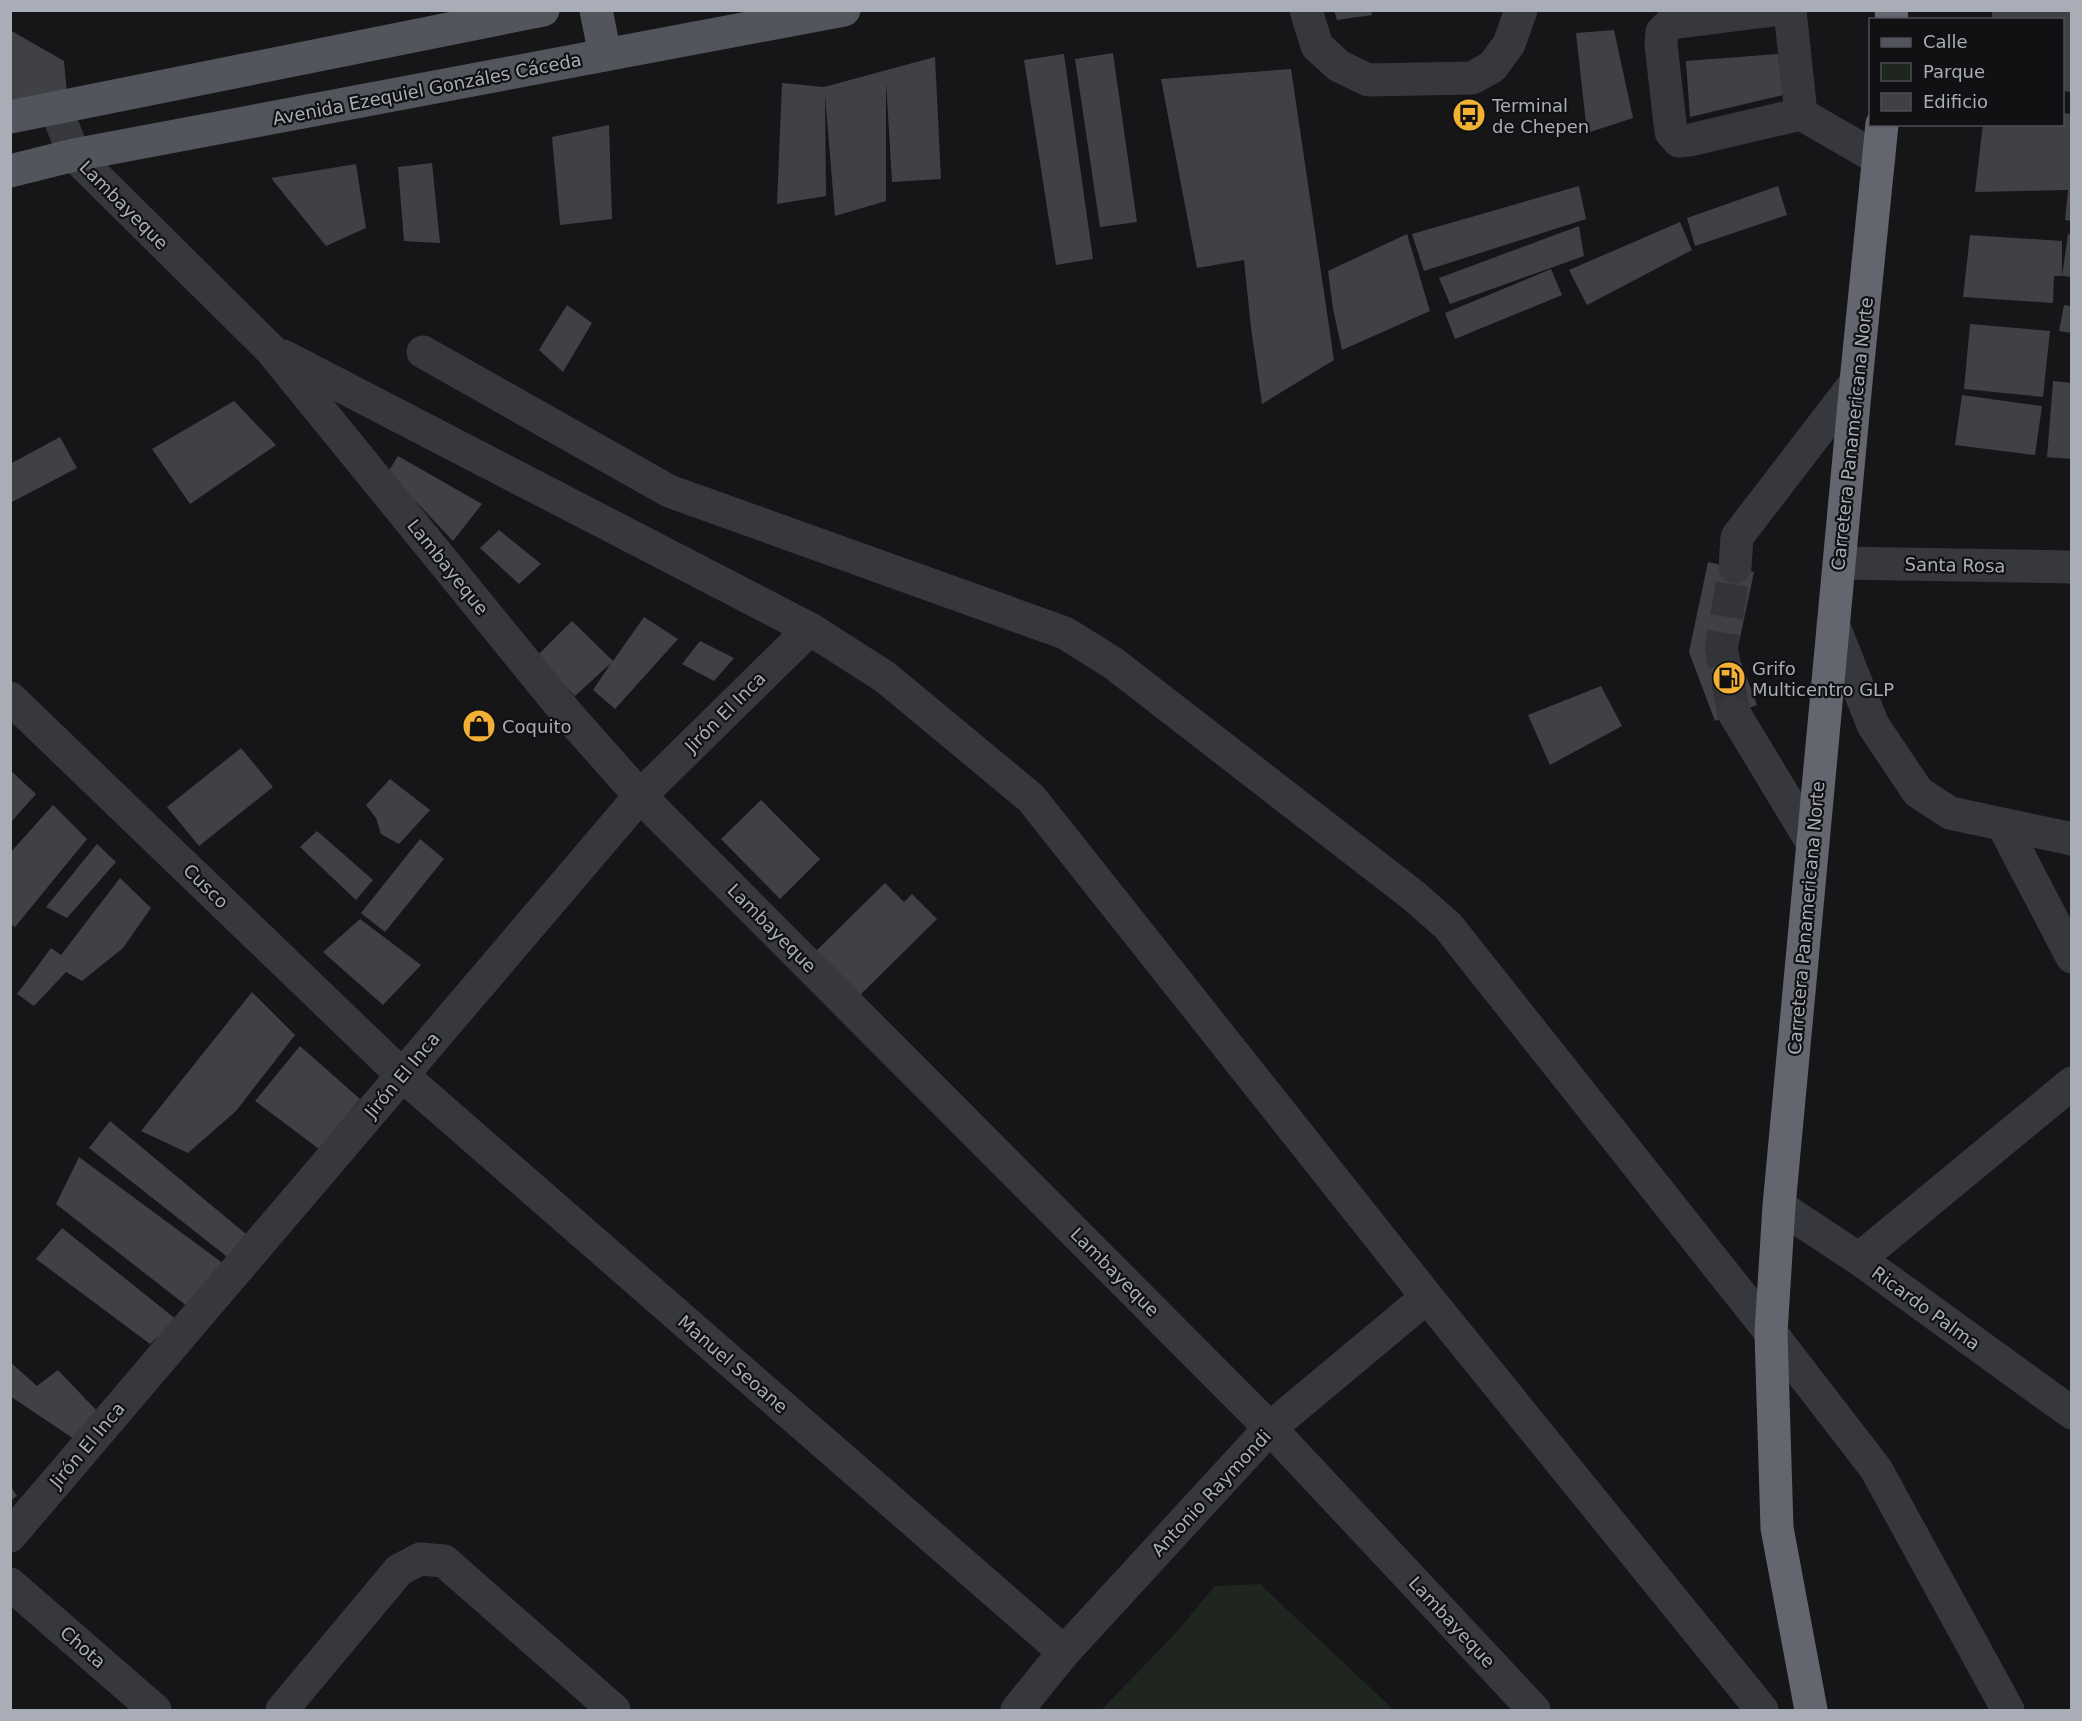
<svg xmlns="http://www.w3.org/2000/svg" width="2082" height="1721" viewBox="0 0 2082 1721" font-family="'DejaVu Sans',sans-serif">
	<rect width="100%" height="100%" fill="#161618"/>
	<path fill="#1e261f" d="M1260,1584L1394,1710H1101L1172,1637L1215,1586Z"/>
	<path fill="#404145" d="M1334,10H1371L1372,15L1337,20Z
		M1992,10H2072V92L2062,91V20H1992Z
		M10,30L64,61L67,95L10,101Z
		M1614,30L1633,118L1587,133L1576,33Z
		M1113,53L1137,222L1100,227L1075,59Z
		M1064,54L1093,259L1056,265L1024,60Z
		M1778,54L1783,95L1690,117L1686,61Z
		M935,57L941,179L892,182L886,81V201L835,216L825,95L826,196L777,204L782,83L824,87Z
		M1291,69L1334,360L1262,404L1251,328L1244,260L1197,268L1161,79Z
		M2062,113L2072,114V221L2065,220L2068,190L1975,192L1983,124H2062Z
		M609,125L612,219L560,225L552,137Z
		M432,163L440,243L404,241L398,167Z
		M356,164L366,228L326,246L271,178Z
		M1579,186L1586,219L1424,271L1412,234Z
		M1778,186L1787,215L1695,246L1687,218Z
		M1680,222L1692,250L1587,305L1569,270Z
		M1579,226L1584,256L1450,304L1439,278Z
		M1407,234L1430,311L1342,350L1333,309L1328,271Z
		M2068,234L2072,235V277L2062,276Z
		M1970,235L2062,241V276H2054L2053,303L1963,297Z
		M1551,269L1562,295L1455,339L1445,313Z
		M567,305L592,323L563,372L539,350Z
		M2064,305L2072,306V333L2059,331Z
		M1970,324L2050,331L2043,397L1964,389Z
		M2053,381L2072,383V459L2047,457Z
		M1962,395L2042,406L2035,455L1955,445Z
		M234,401L276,445L190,504L152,449Z
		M60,437L77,468L10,503V464Z
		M398,456L482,504L453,541L388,472Z
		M499,530L541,564L519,584L480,548Z
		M1708,562L1754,572L1737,652L1757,705L1715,721L1689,652Z
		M644,617L678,639L615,709L593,690L611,663L575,696L537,656L572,621L613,661Z
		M700,641L734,658L714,681L682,664Z
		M1601,686L1622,726L1550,765L1528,715Z
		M241,748L273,787L199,846L167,807Z
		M10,770L36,794L10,823Z
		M390,779L430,810L399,844L381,834L376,818L366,805Z
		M761,800L820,859L780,899L721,839Z
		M53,805L87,839L15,927L10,924V853Z
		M317,831L373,880L356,900L300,847Z
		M420,839L444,859L385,932L361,913Z
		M97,844L116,862L67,918L46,907Z
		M120,878L151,908L123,948L82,981L66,972L34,1006L17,994L51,948L61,955Z
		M885,883L904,902L912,894L937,919L852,1003L814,953Z
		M360,919L421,965L383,1005L323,952Z
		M252,992L295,1035L236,1111L188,1153L141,1131Z
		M300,1046L360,1099L319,1149L255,1101Z
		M110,1121L252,1239L235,1263L89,1148Z
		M79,1157L228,1267L192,1310L56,1204Z
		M62,1228L177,1320L150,1344L36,1259Z
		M10,1362L37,1386L58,1370L97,1411L74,1439L10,1396Z
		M10,1485L17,1496L10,1501Z"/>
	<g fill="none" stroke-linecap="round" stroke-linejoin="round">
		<path stroke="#333438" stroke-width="33" stroke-dasharray="33 16" stroke-linecap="butt" d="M1734,713L1721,648L1735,567"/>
		<path stroke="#37383d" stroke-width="33" d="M1306,10L1317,46L1339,66L1368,80L1472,78L1492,67L1509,44L1521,10
			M1774,10L1671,23L1662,32L1661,45L1671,132L1679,141L1690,140L1801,114
			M1790,10L1801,114L1879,159
			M56,109L74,155L271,350L569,716L640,796L1270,1428L1534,1710
			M423,352L669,491L1065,633L1113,663L1414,896L1448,926L1771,1333L1876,1469L2008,1710
			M283,356L810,629L885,677L1031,798L1427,1297L1762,1710
			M1839,563L2072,567
			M1735,567L1737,537L1856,382
			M1833,624L1873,725L1918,792L1950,813L2072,839
			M10,698L402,1075L1064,1652
			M1734,713L1813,844
			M2003,825L2072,957
			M1779,1206L1859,1259L2072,1413
			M1859,1259L2072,1083
			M10,1536L640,796L810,629
			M10,1584L155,1710
			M282,1710L399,1570L420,1559L444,1561L614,1710
			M1017,1710L1064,1652L1270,1428L1427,1297"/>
		<path stroke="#53555c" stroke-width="33" d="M596,10L605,55
			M10,117L543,10
			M10,171L74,155L844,10"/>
		<path stroke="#63666e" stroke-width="33" d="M1891,10L1892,20
			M1811,1710L1777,1528L1771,1333L1779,1206L1856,382L1882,124"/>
	</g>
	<defs>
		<symbol id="bus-disc" viewBox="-11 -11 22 22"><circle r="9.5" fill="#f2b134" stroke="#111113"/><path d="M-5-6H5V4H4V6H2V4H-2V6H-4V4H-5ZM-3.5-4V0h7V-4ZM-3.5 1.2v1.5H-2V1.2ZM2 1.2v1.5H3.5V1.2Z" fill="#111"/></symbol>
		<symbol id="fuel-disc" viewBox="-11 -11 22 22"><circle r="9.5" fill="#f2b134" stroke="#111113"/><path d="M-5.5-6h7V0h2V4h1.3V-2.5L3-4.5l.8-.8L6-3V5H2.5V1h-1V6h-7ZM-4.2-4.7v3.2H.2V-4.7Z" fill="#111"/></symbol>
		<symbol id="shop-disc" viewBox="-11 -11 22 22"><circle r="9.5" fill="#f2b134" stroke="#111113"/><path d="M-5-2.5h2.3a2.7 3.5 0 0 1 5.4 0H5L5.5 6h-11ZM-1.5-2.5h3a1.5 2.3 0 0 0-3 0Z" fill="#111"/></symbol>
	</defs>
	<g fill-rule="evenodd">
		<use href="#bus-disc" x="1450" y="96" width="38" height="38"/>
		<use href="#fuel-disc" x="1710" y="659" width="38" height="38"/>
		<use href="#shop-disc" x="460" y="707" width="38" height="38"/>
	</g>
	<g text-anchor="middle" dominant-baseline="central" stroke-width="4.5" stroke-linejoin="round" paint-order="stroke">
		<g font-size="18" fill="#a8adb8" stroke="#111113">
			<text transform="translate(427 89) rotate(-11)">Avenida Ezequiel Gonzáles Cáceda</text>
			<text transform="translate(124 205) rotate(45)">Lambayeque</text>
			<text transform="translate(1852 434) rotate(-84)">Carretera Panamericana Norte</text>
			<text transform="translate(1955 565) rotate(1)">Santa Rosa</text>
			<text transform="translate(448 567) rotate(51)">Lambayeque</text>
			<text transform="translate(725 712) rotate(-45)">Jirón El Inca</text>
			<text transform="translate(206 886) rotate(44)">Cusco</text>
			<text transform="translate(1806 918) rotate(-85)">Carretera Panamericana Norte</text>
			<text transform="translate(772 928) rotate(45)">Lambayeque</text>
			<text transform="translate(402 1075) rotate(-50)">Jirón El Inca</text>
			<text transform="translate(1115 1272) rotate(45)">Lambayeque</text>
			<text transform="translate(1926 1308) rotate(36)">Ricardo Palma</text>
			<text transform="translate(733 1364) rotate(41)">Manuel Seoane</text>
			<text transform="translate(87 1445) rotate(-50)">Jirón El Inca</text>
			<text transform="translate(1211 1493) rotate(-47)">Antonio Raymondi</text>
			<text transform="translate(1452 1622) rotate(47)">Lambayeque</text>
			<text transform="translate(83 1647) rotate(41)">Chota</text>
		</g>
		<g font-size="18" fill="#a8adb8" stroke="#111113" text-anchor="start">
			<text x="1492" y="105">Terminal<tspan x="1492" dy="21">de Chepen</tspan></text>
			<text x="1752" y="668">Grifo<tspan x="1752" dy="21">Multicentro GLP</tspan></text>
			<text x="502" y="726">Coquito</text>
		</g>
	</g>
	<rect width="2082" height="1721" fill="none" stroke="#a8adb8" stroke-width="24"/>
	<rect x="1869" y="18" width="195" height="108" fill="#111113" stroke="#4d4f55" stroke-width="1.5"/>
	<rect x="1881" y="38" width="30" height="9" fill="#53555c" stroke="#4d4f55" stroke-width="1.5"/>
	<text x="1923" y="48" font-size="18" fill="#a8adb8">Calle</text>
	<rect x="1881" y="63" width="30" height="18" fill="#1e261f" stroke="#4d4f55" stroke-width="1.5"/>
	<text x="1923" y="78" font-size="18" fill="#a8adb8">Parque</text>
	<rect x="1881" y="93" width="30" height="18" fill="#404145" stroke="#4d4f55" stroke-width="1.5"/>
	<text x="1923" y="108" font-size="18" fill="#a8adb8">Edificio</text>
</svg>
